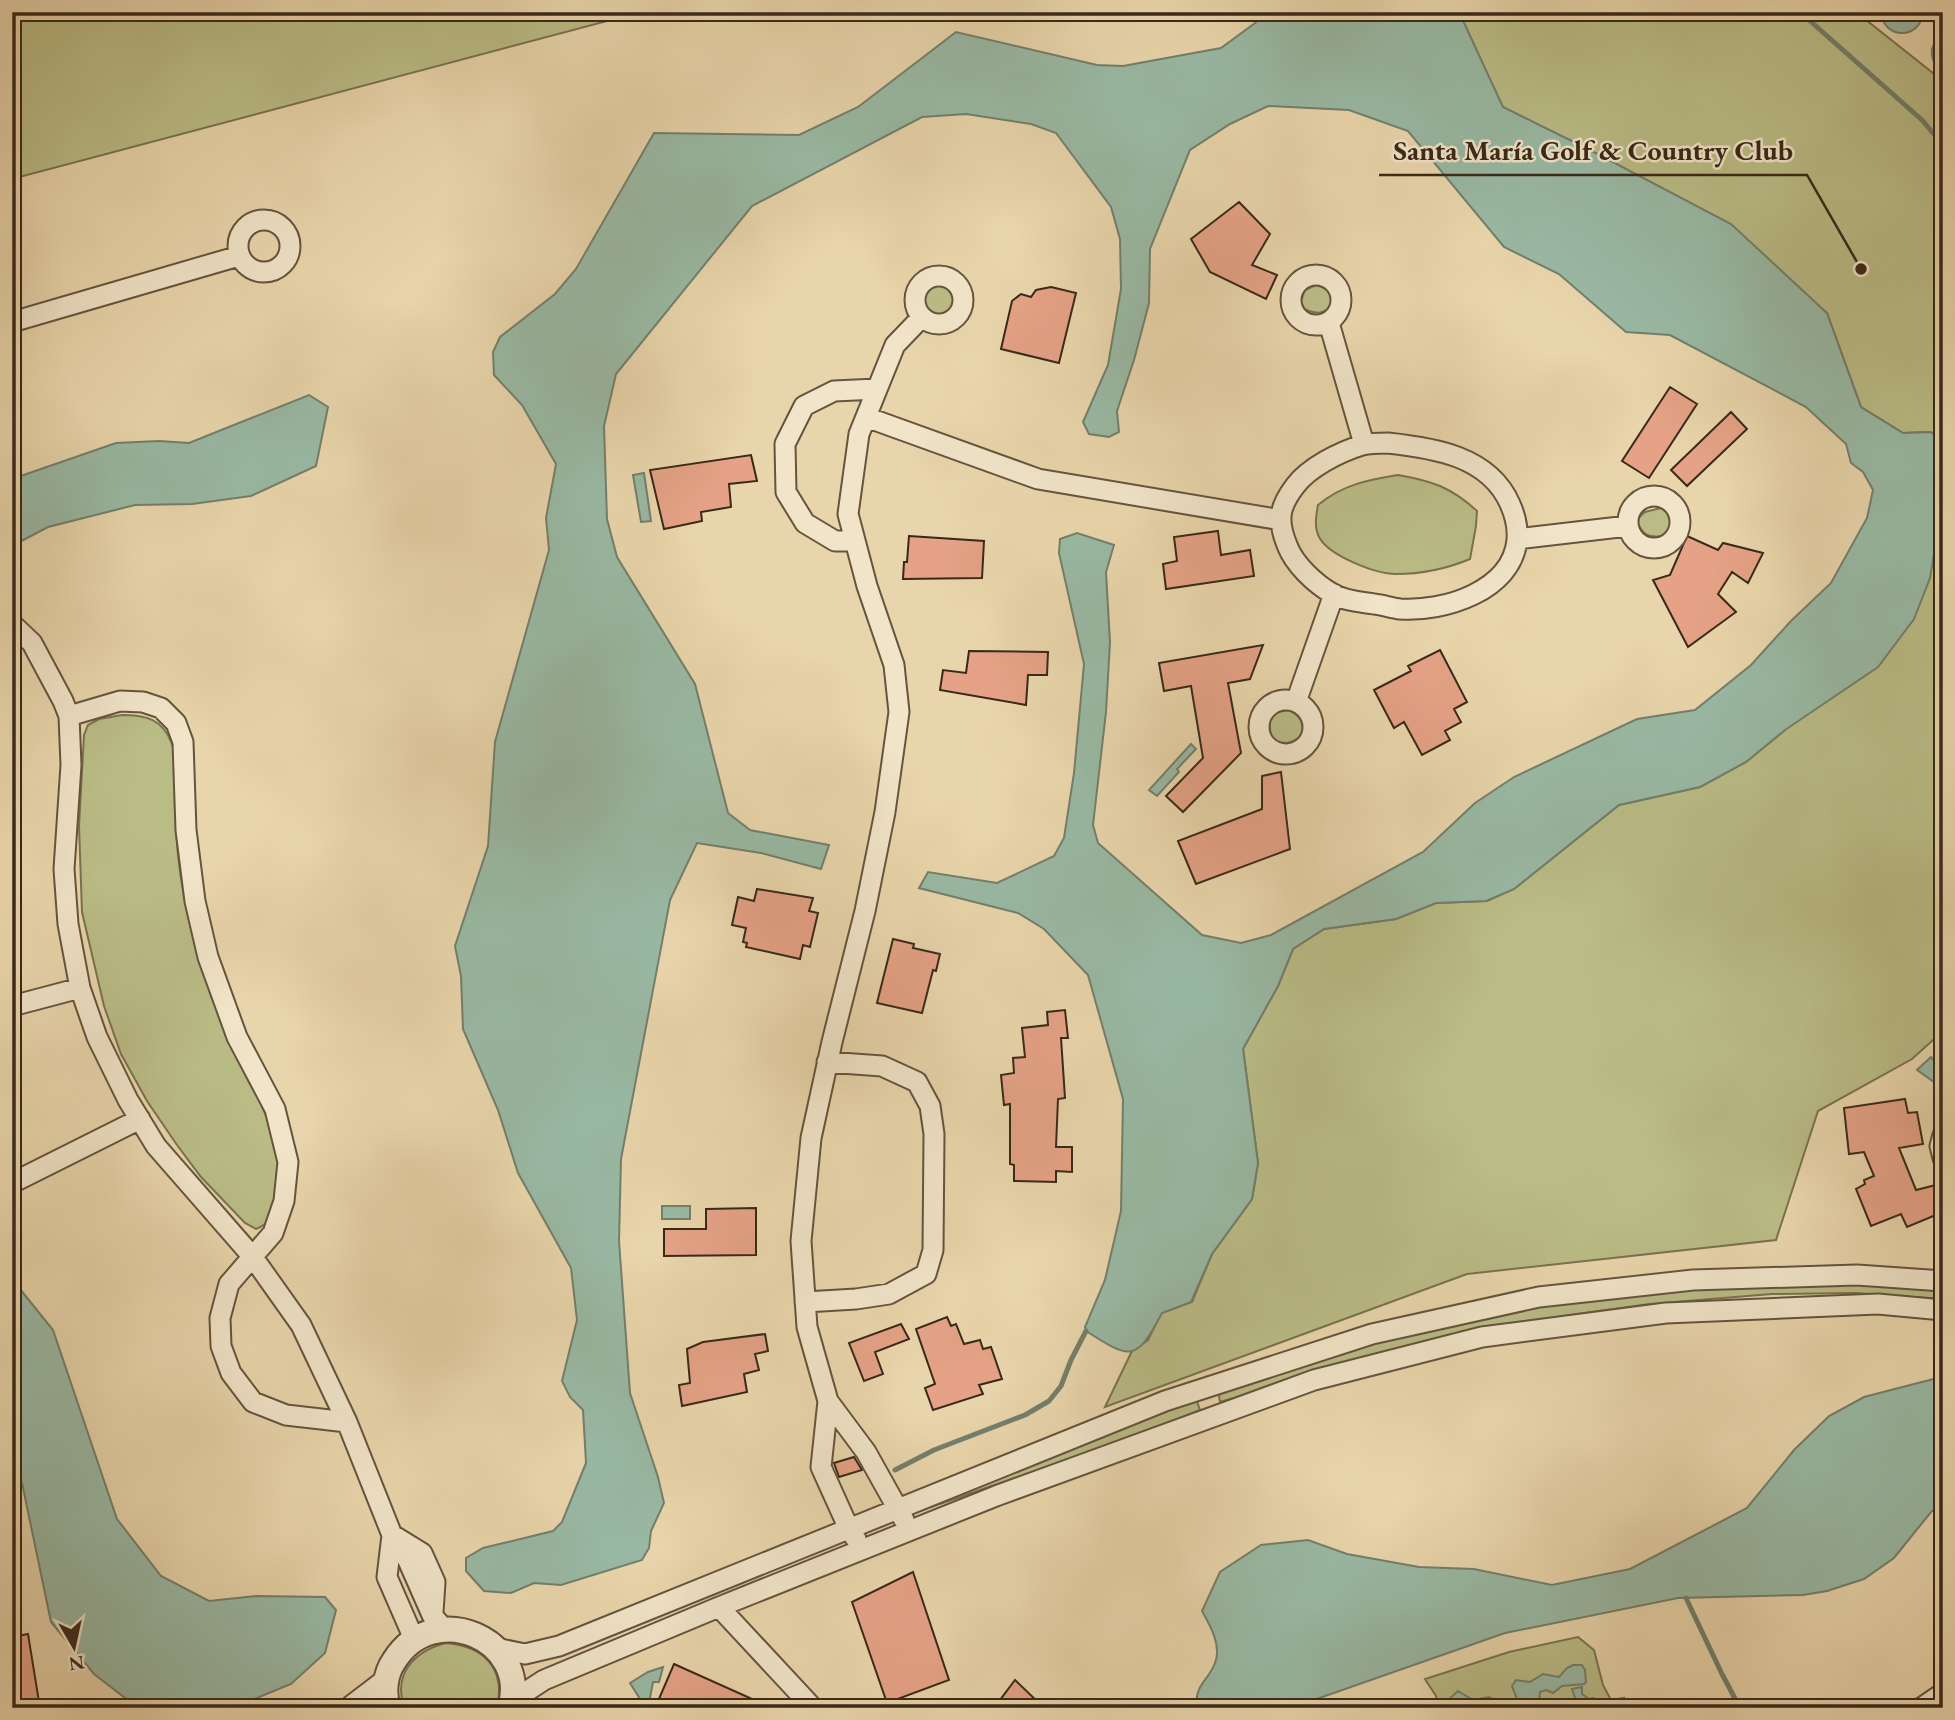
<svg xmlns="http://www.w3.org/2000/svg" width="1955" height="1720" viewBox="0 0 1955 1720" font-family="'EB Garamond',serif">
	<rect width="100%" height="100%" fill="#e9d5ab"/>
	<filter id="stains"><feTurbulence type="fractalNoise" baseFrequency=".00286" numOctaves="4"/><feColorMatrix values="0 0 0 0 .2 0 0 0 0 .09 0 0 0 0 .02 0 0 0 .5 -.17"/></filter>
	<radialGradient id="worn" r=".72"><stop offset=".6" stop-color="#630" stop-opacity="0"/><stop offset="1" stop-color="#630" stop-opacity=".3"/></radialGradient>
	<path fill="#babc86" stroke="#7a7250" stroke-width="2" d="M12,12H641L12,179Z
		M1459,12H1856L1943,81V438L1930,432L1903,433L1861,407L1827,313L1590,150L1502,107Z
		M944,283C954,293 955,301 950,313L941,317L930,313L923,304L924,293L932,287Z
		M1316,285C1327,288 1331,292 1334,304C1324,314 1317,315 1304,309L1301,301L1305,290Z
		M1398,475C1432,481 1451,487 1477,511L1476,526L1470,559C1446,569 1422,574 1396,574C1376,574 1329,556 1319,537C1314,527 1316,515 1318,505C1342,485 1367,480 1398,475Z
		M1943,500V1031L1912,1059L1818,1111L1776,1240L1467,1274L1105,1407L1132,1351L1148,1340L1161,1313L1192,1302L1212,1254L1252,1199L1258,1163L1243,1049L1278,986L1293,949L1324,929L1396,919L1436,903L1487,901L1514,889L1619,805L1700,787L1746,762L1785,730Z
		M1665,507L1672,523L1664,536C1647,538 1643,535 1636,520L1645,512Z
		M1289,710C1301,716 1303,722 1303,735C1291,744 1284,745 1271,739L1269,719L1277,712Z
		M122,715C146,715 163,719 172,744C178,759 175,809 176,829C179,891 195,957 219,1015C237,1060 280,1126 280,1174C280,1182 276,1192 275,1200C272,1214 270,1224 256,1229L245,1223L201,1177L177,1145L147,1101L121,1054L104,1006L82,912L79,826L84,735L88,725L99,719Z
		M1822,1281L1943,1286V1299L1856,1293L1772,1294L1650,1304L1518,1322L1443,1338L1220,1402L1218,1390C1315,1359 1411,1330 1510,1309C1612,1289 1719,1288 1822,1281Z
		M1195,1396L1200,1410L1144,1433L914,1513Z
		M1578,1637L1594,1650L1603,1685L1611,1700L1624,1698L1625,1708H1429L1437,1704L1436,1696L1425,1679L1509,1652Z
		M445,1643C484,1646 506,1668 497,1708H404C393,1673 414,1652 445,1643Z"/>
	<path fill="#99b9a4" stroke="#737f6c" stroke-width="2" d="M1270,12H1459L1503,107L1590,150L1731,224L1827,313L1861,407L1903,433L1930,432L1943,438V500L1930,578L1914,619L1878,667L1785,730L1746,762L1700,787L1619,805L1514,889L1486,901L1436,903L1396,919L1324,929L1293,949L1278,986L1243,1049L1258,1163L1252,1199L1212,1254L1191,1302L1162,1313C1136,1363 1130,1359 1086,1331L1085,1327L1105,1280L1121,1211L1123,1099L1088,975L1044,929L1018,913L919,888L928,872L997,883L1054,856L1064,838L1074,773L1084,664L1059,553L1060,539L1077,533L1114,545L1106,572L1110,642L1106,712L1093,825L1098,843L1202,935L1241,943L1271,935L1423,852L1475,803L1514,777L1637,719L1695,710L1751,665L1791,621L1831,583L1867,518L1873,490L1863,472L1851,463L1846,444L1806,407L1670,335L1626,332L1559,274L1504,247L1408,131L1349,110L1268,106L1230,124L1190,150L1150,249L1149,303L1134,360L1117,411L1119,432L1109,437L1089,434L1083,422L1108,365L1121,289L1120,239L1111,207L1056,133L1031,124L966,114L922,117L752,206L616,374L604,426L607,519L617,557L695,684L728,813L750,830L829,845L821,869L761,853L697,843L670,900L621,1159L619,1241L630,1393L658,1477L664,1503L651,1531L649,1548L642,1560L561,1585L534,1583L511,1593L484,1591L466,1571V1558L483,1548L553,1531L562,1522L586,1463L583,1410L570,1397L562,1381L577,1320L571,1268L518,1173L498,1110L463,1029L461,976L455,946L488,846L495,742L549,550L546,518L556,464L522,405L494,375L493,352L500,337L555,294L576,269L654,133L799,135L858,107L956,32L1097,65L1123,66L1221,48Z
		M1881,12H1923C1921,40 1883,40 1881,12Z
		M1943,34V71C1928,61 1928,45 1943,34Z
		M309,395L328,407L316,466L251,496L192,504L135,505L48,527L12,546V479L116,443L159,441L189,443Z
		M644,473L651,521L641,522L633,475Z
		M1191,744L1196,749L1177,769L1179,772L1157,796L1149,790Z
		M1931,1057L1943,1072V1080L1938,1085L1917,1070Z
		M662,1206H690V1219H662Z
		M12,1279L53,1330L117,1519L161,1576L209,1601L256,1596L325,1597L336,1610L325,1653L291,1684L232,1708H138L94,1674L51,1622L22,1483L12,1465Z
		M1937,1378L1943,1381V1505L1931,1512L1894,1558L1864,1579L1827,1591L1803,1595L1678,1598L1505,1633L1291,1708H1196C1196,1682 1207,1683 1215,1663C1222,1646 1210,1625 1202,1611L1220,1572L1261,1545L1308,1540L1347,1554L1419,1567L1474,1569L1552,1585L1630,1569L1747,1508L1794,1450L1829,1416L1864,1397Z
		M1573,1665H1582L1585,1670L1586,1682L1584,1684L1562,1686L1553,1693L1546,1690L1540,1692L1539,1703L1535,1708H1511L1517,1699L1512,1686L1516,1680L1530,1682L1543,1674L1559,1677L1567,1668Z
		M663,1667L659,1682H653L648,1708H638L640,1699L630,1683L648,1672Z
		M1582,1687V1694L1589,1699L1594,1698L1600,1708H1567L1575,1698L1572,1689Z
		M1458,1691L1473,1700L1489,1697L1495,1701L1493,1708H1451L1449,1699Z"/>
	<g fill="none" stroke-linecap="round" stroke-linejoin="round">
		<path stroke="#737f6c" stroke-width="5" d="M1800,12L1922,120L1943,145
			M895,1470L934,1450L1025,1415L1049,1401L1061,1386L1071,1360L1086,1331
			M1686,1598L1722,1674L1740,1708"/>
	</g>
	<path fill="#e5a286" stroke="#392919" stroke-width="2" d="M1239,202L1270,234L1252,265L1277,275L1266,299L1210,272L1191,239Z
		M1051,287L1076,293L1059,363L1001,349L1012,301L1021,294L1031,297L1036,290Z
		M1670,387L1697,404L1649,478L1622,461Z
		M1731,412L1747,429L1687,486L1671,470Z
		M751,455L757,481L729,484L731,507L701,512L702,521L664,529L650,470Z
		M1218,531L1221,555L1250,550L1254,576L1166,589L1163,564L1177,561L1174,537Z
		M909,536L984,541L982,578L903,579L904,562H907Z
		M1687,536L1718,550L1723,543L1763,553L1748,583L1732,572L1718,594L1736,612L1688,647L1653,580L1670,575Z
		M1263,645L1250,679L1228,683L1241,753L1183,812L1166,796L1203,758L1191,686L1164,691L1159,663Z
		M1440,650L1467,702L1454,709L1461,722L1445,731L1450,740L1422,755L1404,722L1394,728L1374,690L1411,671L1408,666Z
		M969,651L1048,652L1047,675H1028L1026,705L940,690L943,670L966,673Z
		M1281,772L1290,849L1196,884L1178,841L1262,809V776Z
		M757,889L813,898L809,911L818,913L810,947L803,945L800,959L746,947L747,943L743,942L746,928L732,925L738,897L754,901Z
		M893,939L914,944L913,948L940,954L936,971L933,970L922,1013L877,1003Z
		M1065,1010L1068,1038H1061L1065,1098L1058,1099L1056,1147H1072V1172L1056,1171V1182L1014,1181V1165L1010,1164V1104L1004,1105L1001,1075L1014,1073L1013,1058L1025,1057L1022,1028L1048,1025L1047,1012Z
		M1905,1099L1908,1113L1917,1112L1923,1144L1899,1148L1916,1190L1936,1185L1943,1199V1212L1907,1227L1901,1214L1871,1226L1856,1189L1865,1184L1864,1180L1874,1176L1864,1152L1849,1154L1844,1108Z
		M756,1208V1255L664,1256V1229H706V1209Z
		M947,1317L951,1326L956,1324L964,1344L980,1340L983,1349L991,1347L1002,1379L979,1385L983,1394L933,1410L925,1388L935,1384L916,1329Z
		M901,1324L909,1339L875,1352L883,1374L864,1381L849,1343Z
		M765,1334L768,1351L755,1354L759,1370L744,1374L747,1392L682,1406L679,1385L690,1383L687,1349L703,1342Z
		M854,1457L862,1470L839,1477L834,1463Z
		M913,1572L949,1680L887,1703L852,1602Z
		M28,1634L40,1708H12V1637Z
		M674,1664L772,1708H655Z
		M1015,1680L1044,1708H994Z"/>
	<g fill="none" stroke-linecap="round" stroke-linejoin="round">
		<defs>
			<path id="minor" d="M238 246a26 26 0 1 1 52 0a26 26 0 1 1-52 0Z
				M1291 300a25 25 0 1 1 50 0a25 25 0 1 1-50 0Z
				M915 300a24 24 0 1 1 48 0a24 24 0 1 1-48 0Z
				M12,322L239,256
				M1329,323L1364,444
				M866,417L1038,479L1281,520
				M1388,443C1434,448 1489,456 1510,504C1515,515 1518,527 1517,540C1512,591 1444,612 1400,609C1392,608 1383,605 1374,604C1361,602 1345,601 1333,594C1315,584 1294,564 1287,545C1277,520 1279,507 1295,486C1309,467 1340,452 1362,445C1370,443 1380,443 1388,443Z
				M1628 522a26 26 0 1 1 52 0a26 26 0 1 1-52 0Z
				M1517,539L1628,526
				M855,541H835L805,523L786,492L785,444L804,406L834,391L877,389
				M12,624L32,643L63,701L69,716L71,765L64,869L68,924L80,988L97,1037L128,1100L156,1146L252,1256L301,1325L347,1422L392,1535L406,1556L432,1615L444,1629
				M1259 727a27 27 0 1 1 54 0a27 27 0 1 1-54 0Z
				M1296,702L1334,594
				M69,716L120,701L143,702L161,708L176,723L183,742L186,830L195,901L208,957L237,1037L275,1109L288,1162L284,1201L273,1233L229,1284L220,1318L221,1346L231,1373L253,1402L286,1415L347,1422
				M12,1006L80,988
				M1943,1135L1940,1146L1943,1158
				M12,1183L140,1119
				M805,1302L856,1299L889,1294L926,1274L933,1250L934,1134L930,1106L917,1082L882,1066L827,1062
				M828,1401L821,1467L849,1529L856,1539
				M904,1520L866,1452L828,1401L807,1327L801,1241L811,1138L832,1042L865,911L885,812L899,712L894,665L867,586L848,514L859,434L895,345L921,318
				M392,1535L387,1577L414,1639
				M396,1537L422,1553L435,1582L433,1612
				M719,1607L813,1708
				M495,1648L525,1654L559,1646L1165,1401L1372,1334L1539,1297L1693,1280L1857,1275L1943,1281
				M512,1701L544,1680L719,1607L996,1496L1314,1380L1482,1337L1666,1313L1878,1304L1943,1310
				M1921,1708L1943,1693"/>
			<path id="tertiary" d="M352,1708L386,1682
				M388,1708C383,1693 385,1674 394,1661C434,1597 531,1640 510,1708"/>
		</defs>
		<use href="#minor" stroke="#65543e" stroke-width="23"/>
		<use href="#tertiary" stroke="#65543e" stroke-width="28"/>
		<use href="#minor" stroke="#f1e4c8" stroke-width="19"/>
		<use href="#tertiary" stroke="#f1e4c8" stroke-width="24"/>
	</g>
	<path fill="none" stroke="#392919" stroke-width="2.5" d="M1861 269L1807 175H1379"/>
	<circle fill="#392919" stroke="#f1e4c8" stroke-width="2.5" cx="1861" cy="269" r="7"/>
	<g font-size="28" text-anchor="middle" font-weight="bold" fill="#392919" stroke="#f1e4c8" stroke-width="5" stroke-linejoin="round" paint-order="stroke">
		<text x="1593" y="160">Santa María Golf &amp; Country Club</text>
	</g>
	<rect width="1955" height="1720" fill="none" stroke="#e9d5ab" stroke-width="42"/>
	<rect x="14" y="14" width="1927" height="1692" fill="none" stroke="#392919" stroke-width="3.5"/>
	<rect x="21" y="21" width="1913" height="1678" fill="none" stroke="#392919" stroke-width="2"/>
	<g transform="translate(74 1647) rotate(171)" stroke="#f1e4c8" stroke-width="5" paint-order="stroke">
	<path d="M0-5L12 26L0 18L-12 26Z" fill="#392919"/>
	<text y="-10" font-size="19" font-weight="bold" text-anchor="middle" fill="#392919">N</text>
	</g>
	<rect width="100%" height="100%" filter="url(#stains)"/>
	<rect width="100%" height="100%" fill="url(#worn)"/>
</svg>
